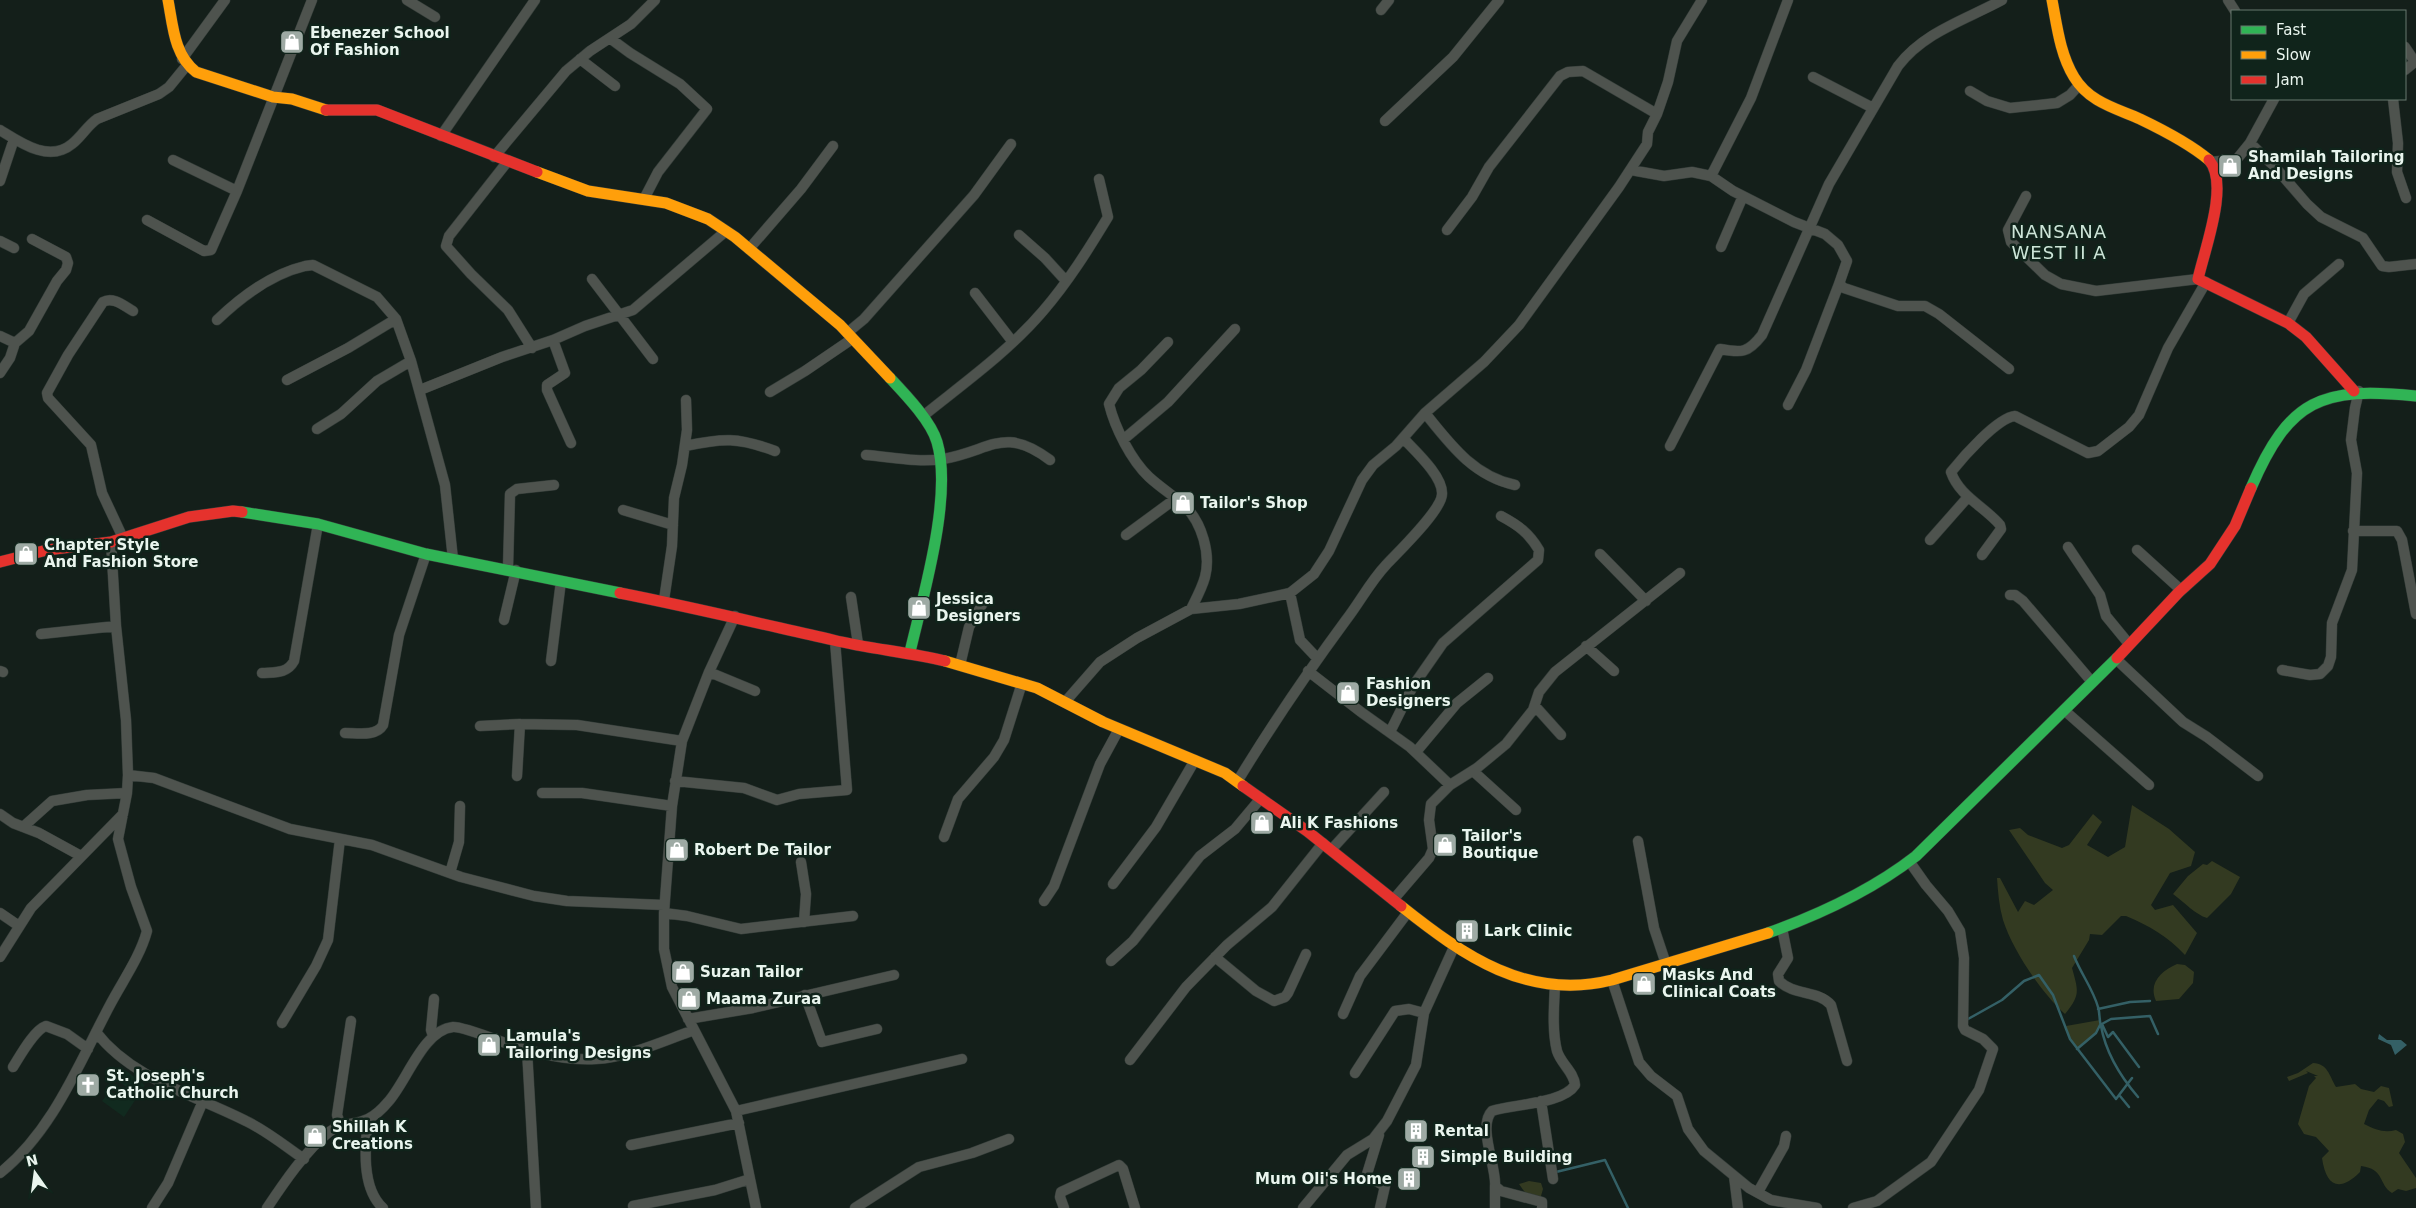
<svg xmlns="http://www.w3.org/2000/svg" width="2416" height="1208" viewBox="0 0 2416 1208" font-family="'DejaVu Sans',sans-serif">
	<rect width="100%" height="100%" fill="#141f1a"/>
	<path fill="#112a1f" d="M125,1070L145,1085L124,1117L102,1101L110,1091L121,1098L129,1089L117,1080Z"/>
	<path fill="#333a21" d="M2132,805L2169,829L2195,852L2191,866L2170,873L2151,905L2155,910L2173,905L2197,933L2185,955C2167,936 2150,926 2126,916H2121L2102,935L2090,934L2089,940L2072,968C2078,990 2081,995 2065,1014C2041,992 2013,951 2003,920C1999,906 1998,892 1997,878H2000L2018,912L2025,901L2034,905L2053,890L2045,883L2009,830L2020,828L2028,835L2062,848L2069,845L2093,814L2102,822L2087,845L2108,857L2125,847Z
		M2212,861L2240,877L2231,894L2207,918C2196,915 2184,902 2173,894L2188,876L2203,864L2207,865Z
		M2177,964L2185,965L2194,972L2193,983L2179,999L2156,1001C2148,983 2161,971 2177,964Z
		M2100,1020C2101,1034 2086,1041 2077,1049L2070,1039L2066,1026Z
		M2313,1063C2328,1064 2329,1075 2336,1087L2355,1084L2361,1089L2374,1092L2381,1086L2389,1088L2393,1106L2389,1107L2384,1101L2378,1099L2369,1110L2364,1124C2376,1130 2384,1133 2396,1130L2403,1134L2405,1142L2399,1153L2416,1178V1188L2406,1191L2398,1189L2392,1193C2378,1184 2385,1169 2361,1166L2360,1172C2339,1193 2326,1186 2322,1158L2329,1151L2316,1137L2304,1134L2298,1124L2309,1086L2316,1078L2314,1076H2318L2306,1071L2308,1073L2289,1081L2287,1077L2298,1073Z
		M1529,1181L1541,1183L1543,1189L1541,1196C1530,1200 1525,1193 1519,1184Z"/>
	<path fill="#346066" d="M2379,1034L2387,1040H2401L2407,1045L2395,1055L2391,1045L2378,1039Z"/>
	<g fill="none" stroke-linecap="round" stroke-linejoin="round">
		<path stroke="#346066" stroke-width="2.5" d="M2074,956C2081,974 2093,989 2098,1007C2100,1013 2099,1020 2101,1026C2106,1054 2120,1076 2138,1097
			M2098,1009L2130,1002L2150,1001
			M1968,1019L2002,1000L2024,981L2039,975L2053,995L2070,1039L2116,1099L2132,1078
			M2102,1024L2108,1037L2113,1032L2139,1067
			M2077,1049L2096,1033L2100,1025L2111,1019L2150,1016L2158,1034
			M2120,1096L2129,1107
			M1555,1170L1556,1172L1605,1160L1628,1208"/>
		<defs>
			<path id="street" d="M407,0L435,17
				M2228,0L2235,11
				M1381,10L1389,0
				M611,39L630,53L680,84L707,109L658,172L644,199
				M2405,47L2415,62
				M182,59L225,0
				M580,59L615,86
				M2405,70L2416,61
				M1813,77L1873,108
				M1970,91L1987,101L2010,108L2057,103L2070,95L2079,85
				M2393,99L2398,143L2397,172L2406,198
				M1385,121L1453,57L1499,0
				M0,130C21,143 49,163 72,144C82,136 87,126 97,119L159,94L169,87L187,65
				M441,136L535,0
				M2250,143L2275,167L2307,204L2321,217L2363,238L2382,266L2389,267L2416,264
				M494,157L566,71L590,51L631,24L655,0
				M173,160L237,191
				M508,161L449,236L446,246L471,274L508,310L532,348
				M2211,162L2237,159L2250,143L2274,99
				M1631,170L1664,176L1692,172L1711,176L1733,191L1794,222L1825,234L1838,245L1847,261L1839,284L1844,288L1898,306H1925L1939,314L2009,369
				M1711,176L1751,98L1788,0
				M0,181L14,139
				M2026,196L2008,230L2011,242L2045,275L2061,284L2096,291L2198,279
				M147,220L204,251L211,250L237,191L312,0
				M1447,230L1472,197L1489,167L1560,76L1568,72L1583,71L1657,114
				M1019,235L1045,258L1066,281
				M0,241L14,248
				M1721,247L1743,196
				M749,249L801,189L833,146
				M592,279L653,359
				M975,293L1012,341
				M217,320C242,296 271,274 305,266L313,265L377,297L396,319L411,361L445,485L453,559
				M2288,323L2304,294L2339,264
				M847,333L864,319L974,195L1011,144
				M0,336L15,343
				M553,340L565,373L547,385V390L571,443
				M1168,342L1141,370L1119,388L1109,404C1115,428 1131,460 1149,477C1161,488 1174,496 1185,506C1202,523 1211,554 1205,577C1202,588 1196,599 1191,609
				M0,373L10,358L15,343L29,331L57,281L66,270L68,263L66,257L32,239
				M287,380L348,348L396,319
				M420,390L502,357L553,340L585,326L633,310L726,231
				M770,392L805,371L852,339
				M1788,405L1806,370L1839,284
				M1425,413C1450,444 1473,476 1515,485
				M923,416C964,383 1009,351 1043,311C1068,282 1088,250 1108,217L1099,179
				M317,429L341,414L377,381L411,361
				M1124,439L1168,402L1235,329
				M685,446C723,438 738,437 775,451
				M1670,446L1720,349C1742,353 1748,353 1762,335L1829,184L1898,66C1924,32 1965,20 2002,0
				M866,455C891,457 919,463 943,459C991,451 1003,425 1050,460
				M623,510L673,525
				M2353,531H2397L2402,540L2416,614
				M1126,535L1175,499
				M123,538L102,493L91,445L48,398L47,393L68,355L103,302C113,296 124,306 133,311
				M1930,540L1968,497
				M2068,547L2100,595L2106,616L2129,644
				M2137,550L2181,590
				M1600,554L1646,601
				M1982,555L2001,529L2000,525C1985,507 1959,496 1951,472C1963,457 1997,418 2015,416L2088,453L2098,451L2129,427L2139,415L2168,348L2206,282
				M508,568L510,494L517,489L554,485
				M1290,593L1300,640L1317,658
				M2010,595H2015L2023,601L2092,682
				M851,597L858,644
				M664,600L672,546L674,498L682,465L687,430L686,400
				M735,616L709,672L682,741L672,806L664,913V949L672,987L736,1111L756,1208
				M504,620L516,570
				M41,634L116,626
				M1586,646L1614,671
				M2116,659L2183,722L2207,737L2258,776
				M551,661L561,581
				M960,665L969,627L986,598
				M2282,670L2310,675L2320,674L2328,666L2331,657L2332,623L2352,570L2357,473L2351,440L2355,408L2359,391
				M0,671L3,672
				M1308,671L1361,712L1410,747L1450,785
				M709,672L755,691
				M262,673C275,672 287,674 294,661L318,524
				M1065,702L1100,662L1137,638L1191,609L1239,604L1290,593L1314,574L1329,551L1362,480L1373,465L1396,446L1425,413L1484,362L1519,325L1619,187L1647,144L1648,132L1657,114L1668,82L1677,41L1702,0
				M1535,706L1561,735
				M2064,710L2149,785
				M480,726L520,724L577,725L682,741
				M1390,732L1413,686L1443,643L1538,560L1539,550C1529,533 1518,525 1501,516
				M345,733C357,733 376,737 383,725L399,635L426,554
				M1416,752L1457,703L1488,678
				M1473,771L1516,810
				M128,775L154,778L290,829L372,845L461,877L534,896L567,901L664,905
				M517,776L520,724
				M675,781L744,788L777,800L799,794L847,790L835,641
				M1237,782C1271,726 1307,673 1346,620C1360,602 1370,582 1386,565C1398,552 1442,510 1442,494C1443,476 1415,451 1403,438
				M542,793H582L672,806
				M0,814L13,823L39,833L81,856
				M23,827L52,801L87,795L127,793
				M944,837L958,799L994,757L1004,740L1022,683
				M1638,841L1654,928L1666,964
				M1331,850L1384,792
				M801,862L806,894L804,922
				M450,873L459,842L460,806
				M1113,884L1156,827L1195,760
				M1393,900L1429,858L1433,849L1429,820L1431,804L1450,785L1477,768L1506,744L1533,710L1539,692L1555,672L1680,573
				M1044,901L1054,886L1100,764L1119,729
				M0,913L19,926
				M664,913L687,916L741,929L853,916
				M1782,928L1788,958L1778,974L1779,981C1794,996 1818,990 1831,1005L1847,1061
				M0,957L31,908L123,814
				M1215,957L1256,991L1274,1001L1285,997L1288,993L1306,954
				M1111,961L1133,941L1200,856L1235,829L1261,798
				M1612,980L1639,1062L1651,1076L1677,1096L1688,1129L1704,1151L1749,1188L1771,1200L1817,1208
				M805,995L822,1042L877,1029
				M1343,1014L1360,976L1408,912
				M688,1019L753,1008L894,975
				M282,1023L316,966L328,940L340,839
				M96,1032C132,1079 195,1095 246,1121C267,1131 285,1146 304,1159
				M433,1036L431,1030L434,999
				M527,1050L536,1208
				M1130,1060L1186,987L1227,945L1272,907L1323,843
				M13,1067C20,1056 34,1030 46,1026L67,1034L88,1049
				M1355,1073L1395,1011L1409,1009L1424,1013
				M1541,1101L1553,1179
				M736,1111L962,1059
				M368,1119C365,1146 361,1188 383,1208
				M341,1126L337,1115L351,1021
				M1379,1135L1367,1174L1370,1178L1385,1186L1380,1208
				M631,1145L739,1123
				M0,1173C53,1131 79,1063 110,1005C122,982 140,957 147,931L131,887L118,839L127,793L128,775L126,720L116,626L111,542
				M1734,1176L1738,1208
				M1495,1186V1208
				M1758,1192L1784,1146L1786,1136
				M633,1206L715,1190L750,1179
				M152,1208L168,1183L203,1101
				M267,1208C283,1184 306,1150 329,1132C340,1123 356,1125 368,1119C376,1115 383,1108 388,1102C407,1081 423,1030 453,1027C463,1026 501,1042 514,1046C540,1054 569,1061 596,1059C629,1057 663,1041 694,1030
				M855,1208L919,1167L972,1153L1009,1139
				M1064,1208L1060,1197L1061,1192L1119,1165L1123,1169L1135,1208
				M1303,1208L1347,1155L1373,1139L1387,1121L1416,1065L1424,1013L1454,947
				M1542,1208V1202L1501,1191L1495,1186C1497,1168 1477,1126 1492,1111C1513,1104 1563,1104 1575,1085C1574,1072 1561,1064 1557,1051C1552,1031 1554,1006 1555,985
				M1853,1208L1877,1201L1931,1162L1979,1090L1993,1049L1983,1039L1965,1030L1963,1026L1964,958L1960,931L1948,911L1926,885L1909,861"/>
			<path id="fast" d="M890,378C905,394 931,421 937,442C953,496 923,596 910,652
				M2251,488C2289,399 2322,386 2416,396
				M242,512L318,524L426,554L620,593
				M1768,933C1821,914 1871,891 1916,856L2117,658"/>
			<path id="slow" d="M168,0C173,26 174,55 196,72L273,97L292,99L326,110
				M2052,0C2057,26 2060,54 2074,77C2089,102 2115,108 2140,119C2163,130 2190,144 2209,160
				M537,172L588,191L666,203L708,219L735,237L840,325L890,378
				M945,661L1037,688L1103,722L1225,773L1243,786
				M1401,906C1464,956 1527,1001 1612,980L1768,933"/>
			<path id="jam" d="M326,110H377L537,172
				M2209,160C2230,184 2204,251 2198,279L2288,323L2306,337L2354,391
				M0,562L47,550L111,542L189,517L233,511L242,512
				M620,593C691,607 762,624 833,640C870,649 908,652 945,661
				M2117,658L2179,592L2210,564L2235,526L2251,488
				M1243,786L1307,831L1401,906"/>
		</defs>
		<use href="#street" stroke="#333c38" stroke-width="11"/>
		<use href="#fast" stroke="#333c38" stroke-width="12"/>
		<use href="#slow" stroke="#333c38" stroke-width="12"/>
		<use href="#jam" stroke="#333c38" stroke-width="12"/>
		<use href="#street" stroke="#4e534e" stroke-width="10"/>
		<use href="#fast" stroke="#30b455" stroke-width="11"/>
		<use href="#slow" stroke="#ff9f0a" stroke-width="11"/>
		<use href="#jam" stroke="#e5322d" stroke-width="11"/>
	</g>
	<defs>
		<symbol id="shop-square" viewBox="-11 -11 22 22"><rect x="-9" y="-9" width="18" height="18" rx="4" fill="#9eaaa4" stroke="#10241b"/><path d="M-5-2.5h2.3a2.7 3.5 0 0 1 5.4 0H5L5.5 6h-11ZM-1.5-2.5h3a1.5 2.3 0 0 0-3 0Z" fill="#fff"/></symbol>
		<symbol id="building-square" viewBox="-11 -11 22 22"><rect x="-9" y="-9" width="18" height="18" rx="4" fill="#9eaaa4" stroke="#10241b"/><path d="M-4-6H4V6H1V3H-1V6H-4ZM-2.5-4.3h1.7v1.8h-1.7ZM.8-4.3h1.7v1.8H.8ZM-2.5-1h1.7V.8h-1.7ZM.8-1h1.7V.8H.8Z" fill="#fff"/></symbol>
		<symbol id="church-square" viewBox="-11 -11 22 22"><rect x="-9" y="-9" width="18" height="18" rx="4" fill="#9eaaa4" stroke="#10241b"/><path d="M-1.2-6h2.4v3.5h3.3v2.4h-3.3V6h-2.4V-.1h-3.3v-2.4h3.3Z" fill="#fff"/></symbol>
	</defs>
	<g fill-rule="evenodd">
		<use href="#shop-square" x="278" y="28" width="28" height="28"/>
		<use href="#shop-square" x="2216" y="152" width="28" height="28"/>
		<use href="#shop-square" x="1169" y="489" width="28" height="28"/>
		<use href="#shop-square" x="12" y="540" width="28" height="28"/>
		<use href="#shop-square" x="905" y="594" width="28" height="28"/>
		<use href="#shop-square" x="1334" y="679" width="28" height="28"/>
		<use href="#shop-square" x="1248" y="809" width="28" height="28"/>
		<use href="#shop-square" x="1431" y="831" width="28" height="28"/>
		<use href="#shop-square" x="663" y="836" width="28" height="28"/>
		<use href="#building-square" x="1453" y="917" width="28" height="28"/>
		<use href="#shop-square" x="669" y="958" width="28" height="28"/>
		<use href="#shop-square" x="1630" y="970" width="28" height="28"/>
		<use href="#shop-square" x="675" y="985" width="28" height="28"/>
		<use href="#shop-square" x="475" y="1031" width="28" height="28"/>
		<use href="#church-square" x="74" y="1071" width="28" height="28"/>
		<use href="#building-square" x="1402" y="1117" width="28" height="28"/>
		<use href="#shop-square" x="301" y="1122" width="28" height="28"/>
		<use href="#building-square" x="1409" y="1143" width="28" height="28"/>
		<use href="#building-square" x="1395" y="1165" width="28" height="28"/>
	</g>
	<g text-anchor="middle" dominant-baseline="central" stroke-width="5" stroke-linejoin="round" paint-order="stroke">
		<g font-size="15" font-weight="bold" fill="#e9f5ee" stroke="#10241b" text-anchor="start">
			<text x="310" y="33">Ebenezer School<tspan x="310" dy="17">Of Fashion</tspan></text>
			<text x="2248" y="157">Shamilah Tailoring<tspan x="2248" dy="17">And Designs</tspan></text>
			<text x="1200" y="503">Tailor's Shop</text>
			<text x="44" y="545">Chapter Style<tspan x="44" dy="17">And Fashion Store</tspan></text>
			<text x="936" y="599">Jessica<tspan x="936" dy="17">Designers</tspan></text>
			<text x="1366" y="684">Fashion<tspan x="1366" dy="17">Designers</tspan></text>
			<text x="1280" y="823">Ali K Fashions</text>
			<text x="1462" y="836">Tailor's<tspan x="1462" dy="17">Boutique</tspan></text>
			<text x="694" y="850">Robert De Tailor</text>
			<text x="1484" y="931">Lark Clinic</text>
			<text x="700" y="972">Suzan Tailor</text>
			<text x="1662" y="975">Masks And<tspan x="1662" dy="17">Clinical Coats</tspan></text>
			<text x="706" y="999">Maama Zuraa</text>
			<text x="506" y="1036">Lamula's<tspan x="506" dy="17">Tailoring Designs</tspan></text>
			<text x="106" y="1076">St. Joseph's<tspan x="106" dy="17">Catholic Church</tspan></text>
			<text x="332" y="1127">Shillah K<tspan x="332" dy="17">Creations</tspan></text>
			<text x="1434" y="1131">Rental</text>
			<text x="1440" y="1157">Simple Building</text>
			<text x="1392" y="1179" text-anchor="end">Mum Oli's Home</text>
		</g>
		<g font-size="18" letter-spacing="1" fill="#cde5d8" stroke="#10241b">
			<text x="2059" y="231">NANSANA<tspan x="2059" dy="21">WEST II A</tspan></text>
		</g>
	</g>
	<rect x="2231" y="10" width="175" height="90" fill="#10241b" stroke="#67786f"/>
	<rect x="2241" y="26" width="25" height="8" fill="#30b455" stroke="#67786f"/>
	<text x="2276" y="35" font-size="15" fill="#e9f5ee">Fast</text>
	<rect x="2241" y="51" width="25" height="8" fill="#ff9f0a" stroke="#67786f"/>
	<text x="2276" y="60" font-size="15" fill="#e9f5ee">Slow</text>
	<rect x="2241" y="76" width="25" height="8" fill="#e5322d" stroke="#67786f"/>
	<text x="2276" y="85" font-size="15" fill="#e9f5ee">Jam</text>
	<g transform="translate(35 1173) rotate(346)" stroke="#10241b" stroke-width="4" paint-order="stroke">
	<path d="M0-4L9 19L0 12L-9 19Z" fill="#e9f5ee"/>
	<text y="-8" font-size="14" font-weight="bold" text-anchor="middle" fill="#e9f5ee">N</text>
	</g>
</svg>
